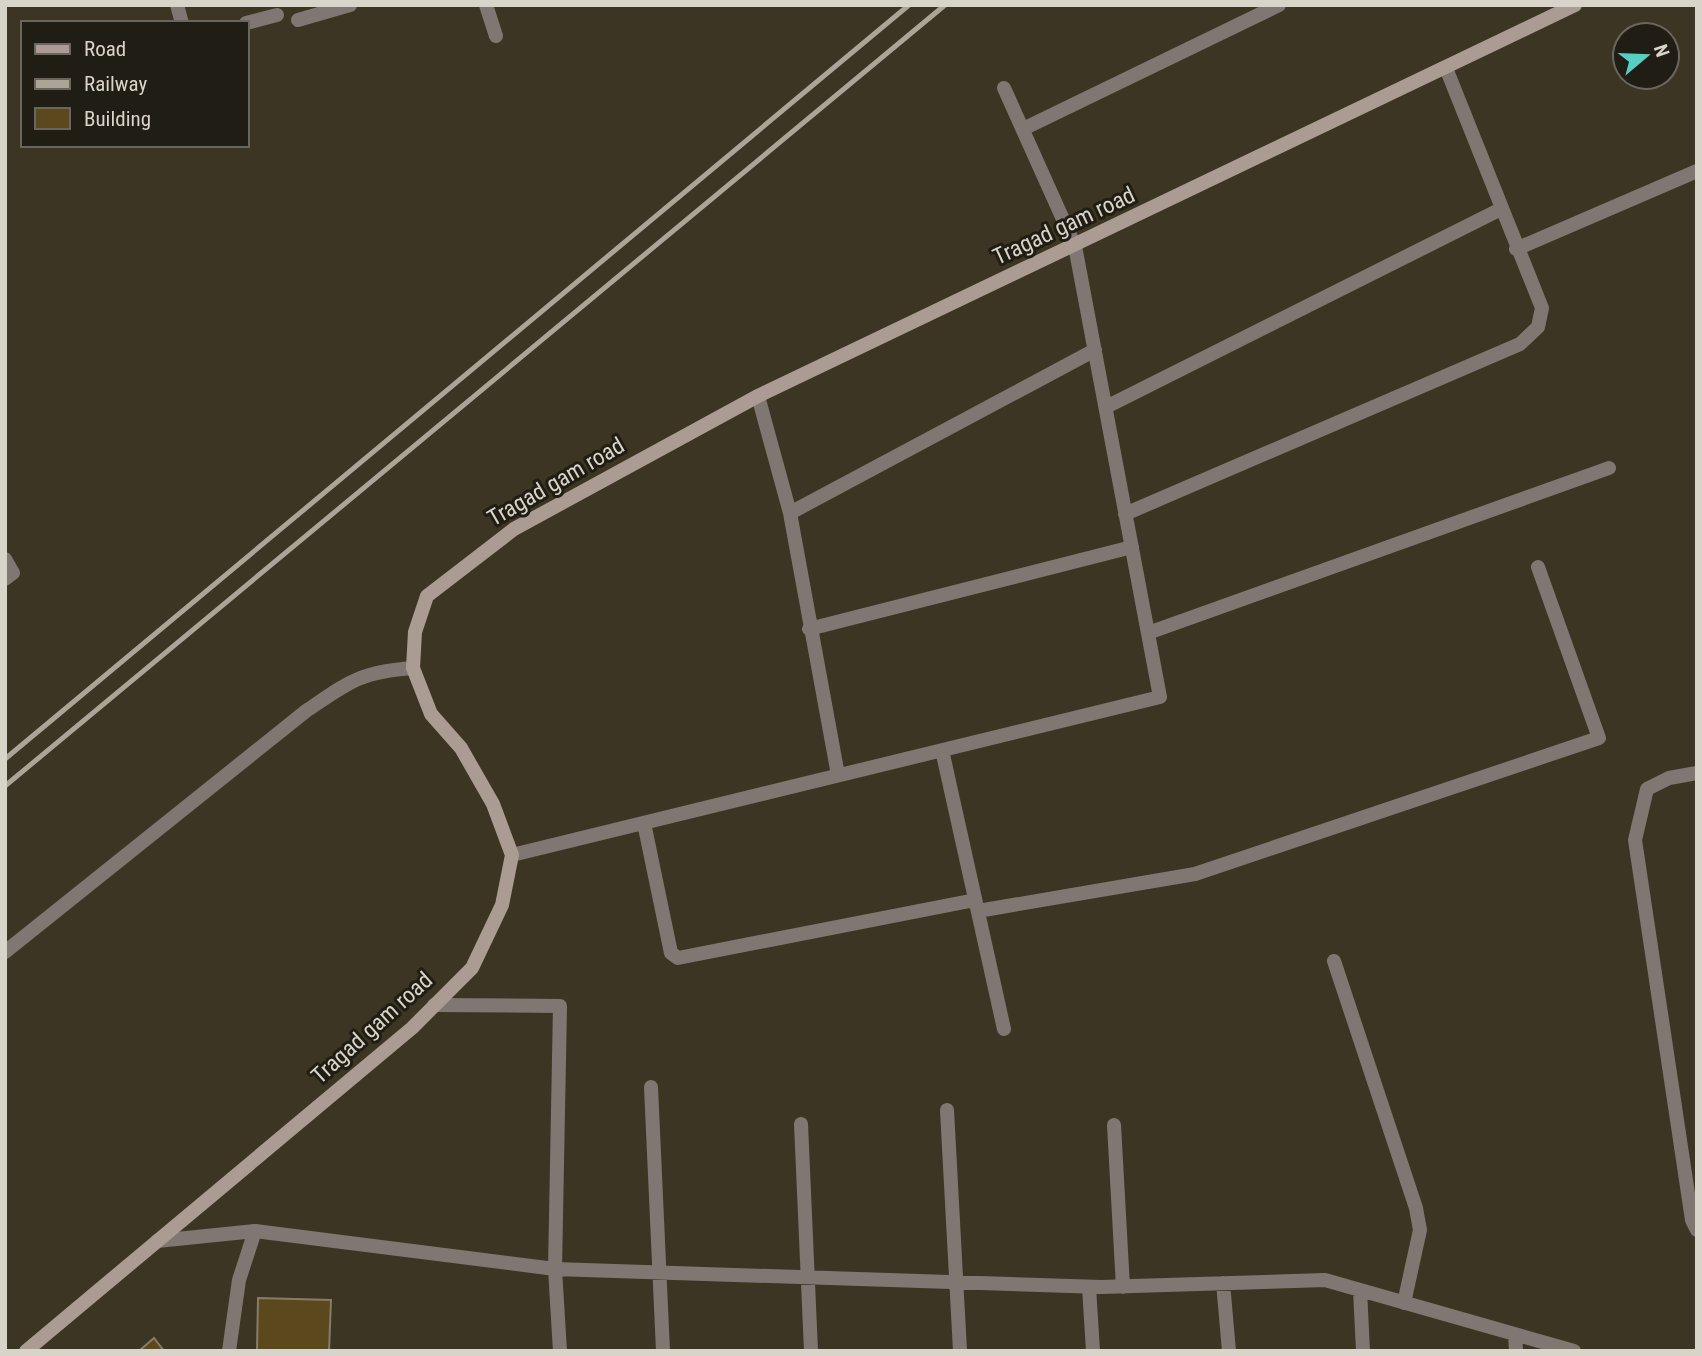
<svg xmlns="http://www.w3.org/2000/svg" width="1702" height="1356" viewBox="0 0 1702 1356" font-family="'Roboto Condensed',sans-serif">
	<rect width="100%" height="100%" fill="#3d3523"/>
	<path fill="#5b491d" stroke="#867d69" stroke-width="2" d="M258,1298L331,1300L329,1351H257Z
		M154,1338L164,1351H139Z"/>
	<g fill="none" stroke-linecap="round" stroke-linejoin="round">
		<path stroke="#807772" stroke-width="14" d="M1697,773L1669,778L1647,789L1635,840L1692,1220L1697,1230
			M229,1351L239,1280L255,1231"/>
		<path stroke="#807772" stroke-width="14" d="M177,5L182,23
			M486,5L496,36
			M298,20L350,5
			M246,23L277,15
			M1023,129L1279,5
			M1516,249L1697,171
			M758,396L790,513L838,775
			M1106,407L1501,209
			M790,513L1095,350
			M1125,514L1520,344L1538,327L1542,308L1446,68
			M5,559L13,573L5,579
			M809,629L1132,547
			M1148,633L1609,468
			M942,750L1004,1029
			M644,823L671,953L678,958L975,900
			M512,855L1160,697L1075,246L1004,88
			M978,911L1195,874L1599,738L1538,567
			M5,952L306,711C349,682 359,672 413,668
			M1334,961L1416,1208L1420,1230L1404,1303
			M434,1005L560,1006L555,1269L1101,1287L1325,1280L1574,1351
			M651,1087L663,1351
			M947,1110L960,1351
			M801,1124L811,1351
			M1114,1125L1123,1287
			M157,1241L255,1231L555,1269L560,1351
			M1223,1283L1229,1351
			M1089,1287L1093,1351
			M1360,1290L1363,1351
			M1515,1334L1516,1351"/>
		<path stroke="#aa9b93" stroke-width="14" d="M26,1351L412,1028L472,968L502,905L512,855L493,804L461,748L431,714L413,668L415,632L427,596L514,529L758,396L1575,5"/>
		<path stroke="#aba598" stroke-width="5" d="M5,759L909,5
			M5,786L945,5"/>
	</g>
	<g text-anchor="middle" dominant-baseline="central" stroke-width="6" stroke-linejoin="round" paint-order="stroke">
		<g font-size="23" fill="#d9d4c9" stroke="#201d15">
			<text transform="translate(1064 226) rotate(-25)">Tragad gam road</text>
			<text transform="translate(556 482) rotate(-30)">Tragad gam road</text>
			<text transform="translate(372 1028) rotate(-42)">Tragad gam road</text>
		</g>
	</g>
	<rect width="1702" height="1356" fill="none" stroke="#d9d4c9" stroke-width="14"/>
	<rect x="21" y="21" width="228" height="126" fill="#201d15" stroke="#6a665d" stroke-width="2"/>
	<rect x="35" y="44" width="35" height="10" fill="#aa9b93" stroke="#6a665d" stroke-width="2"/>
	<text x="84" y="56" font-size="21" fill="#d9d4c9">Road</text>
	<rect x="35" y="79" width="35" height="10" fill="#aba598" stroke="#6a665d" stroke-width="2"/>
	<text x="84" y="91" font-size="21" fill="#d9d4c9">Railway</text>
	<rect x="35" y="108" width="35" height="21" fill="#5b491d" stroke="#6a665d" stroke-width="2"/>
	<text x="84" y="126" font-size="21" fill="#d9d4c9">Building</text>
	<g transform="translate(1646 56) rotate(71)"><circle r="33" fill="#201d15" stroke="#6a665d" stroke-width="2"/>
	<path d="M0-5L12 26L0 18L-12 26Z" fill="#56cec3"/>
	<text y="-10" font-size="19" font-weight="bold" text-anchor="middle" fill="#d9d4c9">N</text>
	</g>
</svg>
